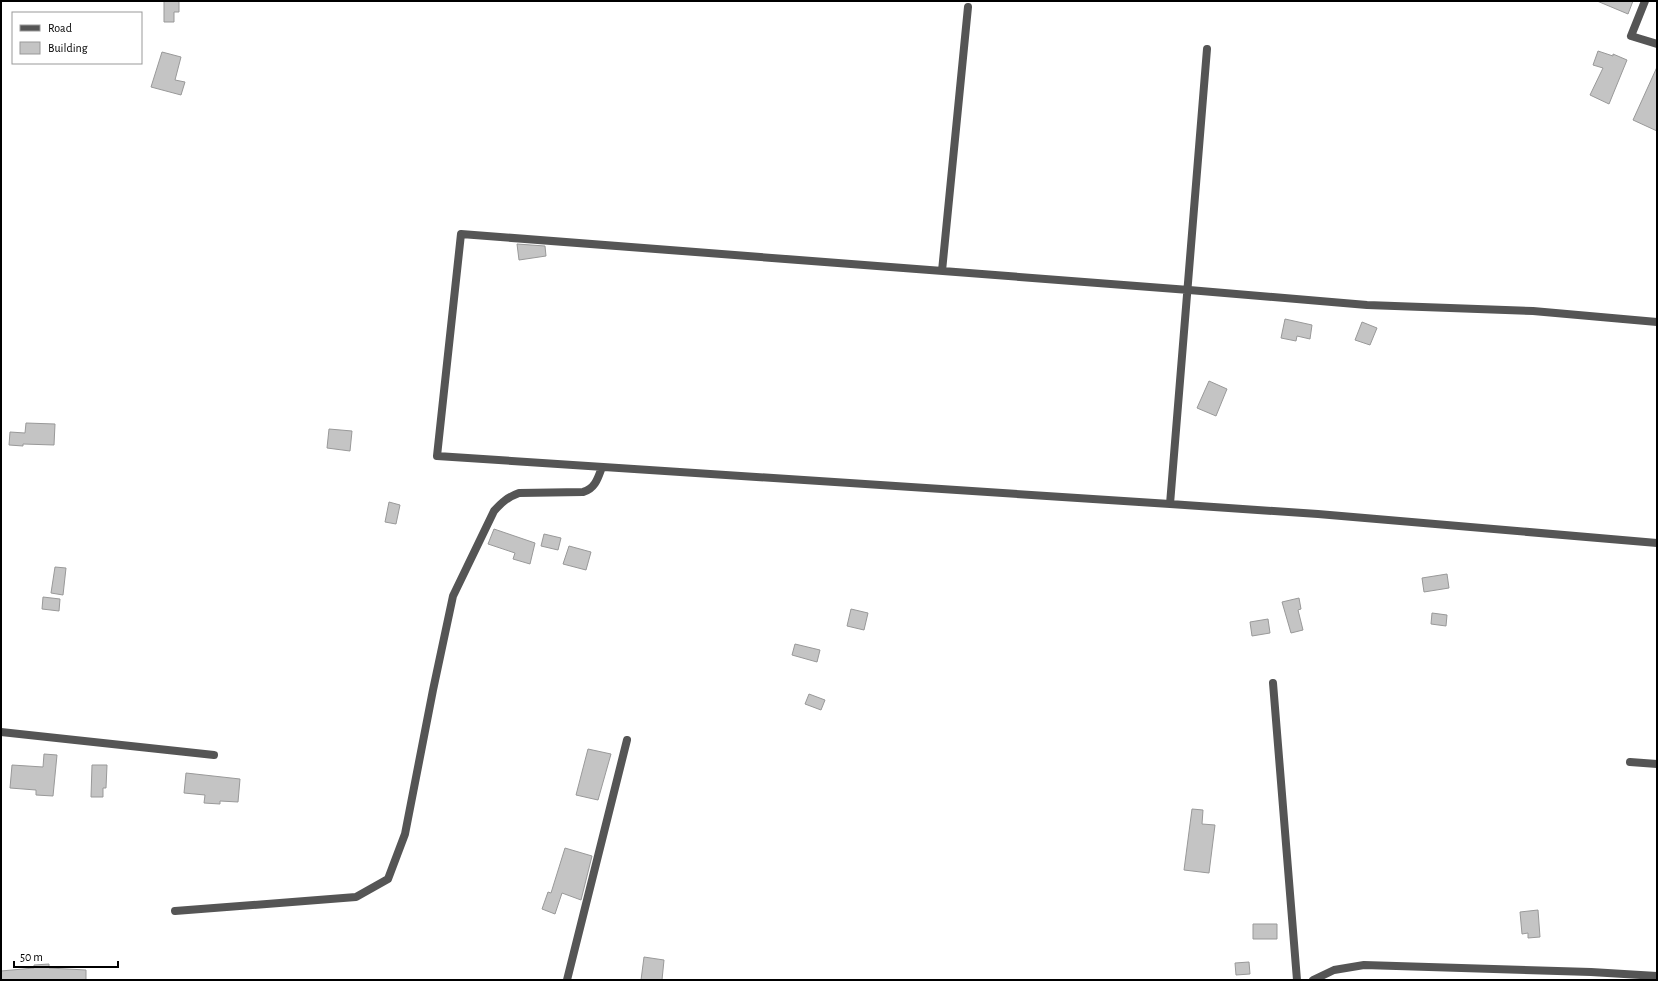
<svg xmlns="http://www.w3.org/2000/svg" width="1658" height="981" viewBox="0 0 1658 981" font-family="'Alegreya Sans',sans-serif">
	<rect width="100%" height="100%" fill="#fff"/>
	<path fill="#c4c4c4" stroke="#999" d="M164,1H179V12H174V22H164Z
		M1597,1H1633L1628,14Z
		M1598,51L1613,56V54L1627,60L1609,104L1590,95L1603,68L1593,65Z
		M162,52L181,57L175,80L185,82L181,95L151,87Z
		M1657,67V131L1633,120Z
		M517,244L545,246L546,256L519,260Z
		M1285,319L1312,325L1310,339L1297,336L1296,341L1281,338Z
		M1362,322L1377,328L1370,345L1355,340Z
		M1209,381L1227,389L1216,416L1197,408Z
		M26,423L55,424L54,445L23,444V446L9,445L10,432L25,433Z
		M329,429L352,431L350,451L327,448Z
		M389,502L400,505L396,524L385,522Z
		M494,529L535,543L530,564L513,559L515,553L488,544Z
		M544,534L561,538L558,550L541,546Z
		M569,546L591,552L586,570L563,564Z
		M55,567L66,568L63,595L51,593Z
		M1447,574L1449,588L1424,592L1422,578Z
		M43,597L60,599L59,611L42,609Z
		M1299,598L1301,609L1298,610L1303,630L1291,633L1282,602Z
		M851,609L868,613L864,630L847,626Z
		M1432,613L1447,615L1446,626L1431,624Z
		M1268,619L1270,633L1252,636L1250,622Z
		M795,644L820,650L817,662L792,655Z
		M809,694L825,700L821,710L805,704Z
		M588,749L611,754L598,800L576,795Z
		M44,754L57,755L53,796L36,795V790L10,788L12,765L43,767Z
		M92,765H107L106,788H103V797H91Z
		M186,773L240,779L238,802L220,801V804L204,803L205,795L184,793Z
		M1192,809L1203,810L1202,824L1215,825L1209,873L1184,870Z
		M565,848L592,856L581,900L562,893L555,914L542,909L548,892L551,893Z
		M1538,910L1540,937L1528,938V933L1522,934L1520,912Z
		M1253,924H1277V939H1253Z
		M644,957L664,960L662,980H641Z
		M1249,962L1250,974L1236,975L1235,963Z
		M49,964V968L86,970V980H1V971L34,968V965Z"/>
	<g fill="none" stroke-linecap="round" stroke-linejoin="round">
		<path stroke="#555" stroke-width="8" d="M1645,1L1631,36L1657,44
			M1207,49L1170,504L1318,514L1657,543
			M942,271L968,7
			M1170,504L437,456L461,234L1189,290L1367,305L1533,311L1657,322
			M1273,683L1297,980
			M1630,762L1657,764
			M175,911L356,897L388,879L405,834L433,690L453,596L494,511C502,502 508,497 519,493L583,492C595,489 598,478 602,467"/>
		<path stroke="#555" stroke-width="8" d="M1,732L214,755
			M567,980L627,740
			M1313,980L1334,970L1364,965L1591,972L1657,976"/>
	</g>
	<rect width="1658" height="981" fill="none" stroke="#000000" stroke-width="4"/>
	<rect x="12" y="12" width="130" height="52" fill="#ffffff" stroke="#999999"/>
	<rect x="20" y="25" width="20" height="6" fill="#555555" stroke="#999999"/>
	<text x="48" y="32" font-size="12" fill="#000000">Road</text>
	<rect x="20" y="42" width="20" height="12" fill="#c4c4c4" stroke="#999999"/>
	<text x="48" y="52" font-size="12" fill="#000000">Building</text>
	<path d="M14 961v6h104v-6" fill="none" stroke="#000000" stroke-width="2"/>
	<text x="20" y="961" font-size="12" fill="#000000" stroke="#ffffff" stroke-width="3" paint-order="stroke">50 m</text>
</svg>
